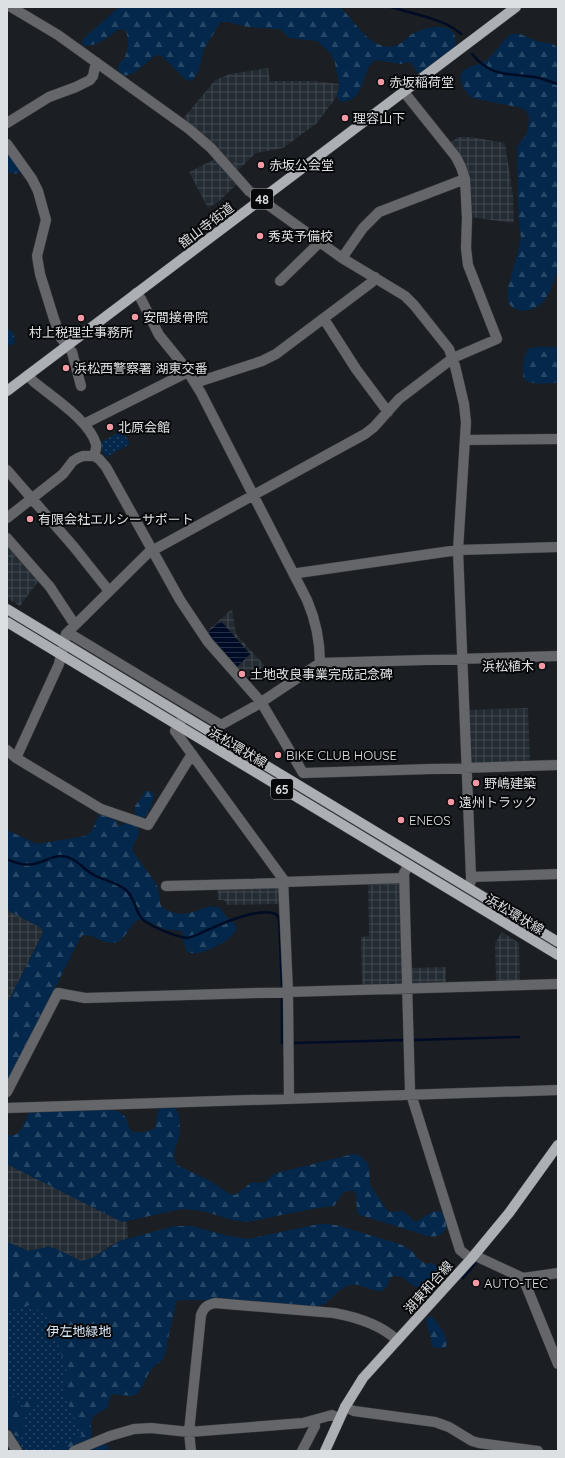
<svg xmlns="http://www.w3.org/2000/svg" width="565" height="1458" viewBox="0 0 565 1458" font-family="Quicksand,'Noto Sans JP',sans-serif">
	<defs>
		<pattern id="industrial-grid" width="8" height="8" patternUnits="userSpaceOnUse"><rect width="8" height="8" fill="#232b33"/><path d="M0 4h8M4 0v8" fill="none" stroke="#424950"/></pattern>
		<pattern id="grass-dots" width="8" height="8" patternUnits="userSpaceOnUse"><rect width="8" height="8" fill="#03284c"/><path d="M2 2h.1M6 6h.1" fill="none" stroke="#274766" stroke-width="1.8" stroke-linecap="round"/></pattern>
		<pattern id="forest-firs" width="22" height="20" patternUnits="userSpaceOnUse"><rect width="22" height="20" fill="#03284c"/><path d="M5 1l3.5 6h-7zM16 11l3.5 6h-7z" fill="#274766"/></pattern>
		<pattern id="water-rules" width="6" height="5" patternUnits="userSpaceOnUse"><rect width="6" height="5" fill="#000c25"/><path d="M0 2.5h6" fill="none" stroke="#252f44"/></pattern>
	</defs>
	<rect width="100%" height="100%" fill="#1b1e23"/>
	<path fill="url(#industrial-grid)" d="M268,68L270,81H313L339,84L337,96L317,123L283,148L256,153L237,171L183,119L215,80L230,74Z
		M458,137H471L505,143L513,196L514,223L470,217V212L449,144Z
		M215,159L237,184L219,201L208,208L189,172Z
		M9,545L40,579L20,606L7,598V547Z
		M232,609L236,634L265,666L244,678L205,633Z
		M528,708L530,763H471L468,710Z
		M395,881L401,887L404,984L362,987L361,937L369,936L368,882Z
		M280,885L281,904L228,905L224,900H218L217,886Z
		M7,910L40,927L43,930L42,935L7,1004Z
		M502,932L519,943L520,983H500L496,980L495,943Z
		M446,967V985L411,986L409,968Z
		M7,1164L118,1220L127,1221L128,1238L113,1244L92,1258L81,1261L56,1249L49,1247L28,1251L7,1242Z"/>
	<path fill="url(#grass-dots)" d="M122,430L130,444L106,457L99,444Z
		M320,1224L336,1225L402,1245L412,1251L419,1260L426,1264L432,1263L437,1266L440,1272L439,1280L433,1286L423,1288L414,1286L402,1277L393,1276L390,1278L386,1287L382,1291C373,1291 366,1287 357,1285C343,1281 333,1299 322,1305L215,1300H179L176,1302L165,1353L162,1360L155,1365L148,1374L143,1385L137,1394L132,1396L110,1394L107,1408L94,1415L91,1421L92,1434L67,1451H24L7,1425V1242L28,1251L49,1247L56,1249L81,1261L92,1258L120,1241L175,1226H191L228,1236L248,1239Z"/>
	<path fill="url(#forest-firs)" d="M119,7H340C352,18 365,40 380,45C384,47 390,47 395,46C402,44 406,38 412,34C423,28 447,21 454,34C457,39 456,44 454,49L419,74L410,62L401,64L375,60C359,72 368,99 342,102L338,99L337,96L339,84L335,63L330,53L317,41L289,38L280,29L248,27L228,22H221L218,26L204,49L199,70L192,81L185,79L162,56L158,55L155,56C146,62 124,87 118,69C118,63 122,62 124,58C129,50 130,38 125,30L119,29C108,37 98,46 84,46L82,42L83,39Z
		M511,34H520L539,42L553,44L558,48V269C554,280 550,295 542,303C534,311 515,315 509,303C507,298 508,293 508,288L521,239L518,213L517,147L527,133L529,122V116L526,111L521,108L473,98C467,95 465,90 462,84C454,66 478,67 487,60C496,52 502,41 511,34Z
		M7,148L20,169V172C15,175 12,173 7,171Z
		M7,329C14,331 15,336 14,343L11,345L7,346Z
		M541,347H558V383C547,383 533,386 524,379C522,373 523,353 529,349C532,347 538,347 541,347Z
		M146,791C163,789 148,812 144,818H139L135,816V806Z
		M100,813L114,817L118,825L120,826L126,822L137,826C142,836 134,840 132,850L157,885L161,906C187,926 204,900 219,908C223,910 224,914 227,917C230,922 237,922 236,928C236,939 208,951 199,953C195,954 191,953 187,952C184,945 184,937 181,931L164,929L144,919C132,918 128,936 119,941C108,948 95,934 83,935L80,938L7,1083V1004L42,935L43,930L40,927L7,910V830L37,844L86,836L91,832Z
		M171,1106C177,1108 178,1112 179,1118C180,1126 180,1133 178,1140C176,1146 173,1152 174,1158C174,1162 176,1164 179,1166L210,1181L230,1194L235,1195L252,1182L264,1183C269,1179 271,1175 277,1173L353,1154L360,1156L365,1160L369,1166L370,1185L387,1210L389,1212L403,1211L415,1222C421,1220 431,1210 438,1211C449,1213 452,1240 428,1236L360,1215L357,1213L356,1194L354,1191C339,1190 342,1197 334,1206L317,1208L247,1222L232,1220L203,1211L182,1209L122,1222L7,1164V1134L13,1136L18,1133L22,1128L29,1112L106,1109C114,1110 125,1112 127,1121C128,1125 129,1127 131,1131C138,1134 148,1132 155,1128C157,1121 156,1115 159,1108Z
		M320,1224L336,1225L402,1245L412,1251L419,1260L426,1264L432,1263L437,1266L440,1272L439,1280L433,1286L423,1288L414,1286L402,1277L393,1276L390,1278L386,1287L382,1291C372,1291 361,1283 351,1284C339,1286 330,1303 316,1307L215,1300H179L176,1302L165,1353L162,1360L155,1365L148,1374L143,1385L137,1394L132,1396L111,1394L107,1408L94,1415L91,1421V1439L88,1442L67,1451H48L82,1436L61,1386L66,1377L67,1372L51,1323L48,1318L34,1307L30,1305L12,1310L7,1307V1242L28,1251L49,1247L56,1249L81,1261L92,1258L120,1241L175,1226H191L228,1236L248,1239Z
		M428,1316L433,1317C438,1325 451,1339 445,1348H436L433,1347L426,1321Z
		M7,1390C10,1393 14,1396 17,1400C22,1408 28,1428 21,1436C2,1439 7,1401 7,1390Z
		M24,1400H35L37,1402L29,1413L26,1412L22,1404Z
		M101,1444L108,1446L109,1451H89Z"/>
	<path fill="url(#water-rules)" d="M221,621L250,654L237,667L207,633Z"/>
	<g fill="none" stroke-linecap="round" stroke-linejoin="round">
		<path stroke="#000c25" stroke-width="2.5" d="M391,7C413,14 445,19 461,34
			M472,54C491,77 507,73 534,77C542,78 550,82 558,84
			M7,859C16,863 24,866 34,864C48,861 57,851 72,859C80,863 86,871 94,875C105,881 119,883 127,891C134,898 135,908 140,916C145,925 175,936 186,938C195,937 201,932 210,929C225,922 261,907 276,914L279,919L282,988
			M282,997V1043H284
			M413,1040L519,1037
			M292,1043L405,1040
			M463,1278L477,1261L479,1262"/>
		<defs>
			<path id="minor" d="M11,7L58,35L189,129L211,148L249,191L342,258L405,296L414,305L449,349L455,366L464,404L466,422L458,550L471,877V881L468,887
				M7,123L49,97L76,87L90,80L93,76L96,62
				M7,144L32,179L38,191L46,220L37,256L40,274L54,319L61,338L72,352L81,386
				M342,258L363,228L379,212L465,179
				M280,281L320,242
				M136,293L141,299L159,335L185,367L201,393L307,600C316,621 320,641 320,663
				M324,319L356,369L388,412
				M28,375L33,381C52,397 89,420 96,444C97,448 95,452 94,456
				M196,384L201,381L262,361L276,354L372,282L375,277
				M84,424L188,372
				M466,440L558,439
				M7,470L74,547L109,591
				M7,518L63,474L73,461L78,458L83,456H94L99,459L106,467L180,600L208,642L261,702L303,773L558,765
				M7,538L50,587L75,625
				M294,575L298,573L458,550L558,547
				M69,631L72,635L221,725L257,705L320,663L558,656
				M183,718L175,731L283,879L288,992L289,1099
				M7,750L16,758L101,809L148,825L192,754
				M16,758L59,664L66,634L148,553L365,434L374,427L399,399L453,358L497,339L468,265L466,248L467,218L465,179L461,167L456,157L404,92
				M409,865L404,873L410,1091L460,1250L471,1259
				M471,877L558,874
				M283,882L404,878
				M166,886L283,883
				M7,1092L58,993L85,998L558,984
				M7,1108L558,1090
				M475,1254L480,1258L523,1278L558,1273
				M523,1278L558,1364
				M345,1407L354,1411L435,1422L449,1427L472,1441L479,1443L538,1451
				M7,1435L17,1451
				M74,1451L110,1436L134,1429L151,1428L189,1432L303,1423L332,1415L339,1418
				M191,1451L189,1432L201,1315C204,1307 207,1305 215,1303L334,1313C356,1317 381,1325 397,1340
				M302,1451L315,1426L314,1421"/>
			<path id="major" d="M7,391L516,7
				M7,609L558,942
				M7,622L558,955
				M325,1451L345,1407L363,1378L471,1259L509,1213L558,1145"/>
		</defs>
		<use href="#minor" stroke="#36393e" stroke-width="11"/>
		<use href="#major" stroke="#36393e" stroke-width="11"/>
		<use href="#minor" stroke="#646669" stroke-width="10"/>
		<use href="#major" stroke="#acb0b5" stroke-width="10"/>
	</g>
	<g fill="#f49aa5" stroke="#07080a" stroke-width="1.5">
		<circle cx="381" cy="82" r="4"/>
		<circle cx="345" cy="118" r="4"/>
		<circle cx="261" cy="165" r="4"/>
		<circle cx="260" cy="236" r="4"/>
		<circle cx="135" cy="317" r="4"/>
		<circle cx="81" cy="318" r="4"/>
		<circle cx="66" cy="368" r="4"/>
		<circle cx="110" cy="427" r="4"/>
		<circle cx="30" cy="519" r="4"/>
		<circle cx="542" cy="666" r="4"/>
		<circle cx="242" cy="674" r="4"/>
		<circle cx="278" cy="755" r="4"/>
		<circle cx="476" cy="783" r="4"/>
		<circle cx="451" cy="802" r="4"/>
		<circle cx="401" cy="820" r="4"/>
		<circle cx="476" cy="1283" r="4"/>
	</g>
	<g text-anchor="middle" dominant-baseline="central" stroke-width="4" stroke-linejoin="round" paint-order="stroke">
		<g fill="#07080a" stroke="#9d9fa2" stroke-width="1">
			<rect x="251" y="189" width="22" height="20" rx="3"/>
			<rect x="271" y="779" width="22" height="20" rx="3"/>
		</g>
		<g font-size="12" font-weight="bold" fill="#dde0e3">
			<text x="262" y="199">48</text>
			<text x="282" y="789">65</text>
		</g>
		<g font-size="13" fill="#dde0e3" stroke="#07080a" text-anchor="start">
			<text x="389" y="82">赤坂稲荷堂</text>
			<text x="353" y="118">理容山下</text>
			<text x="269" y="165">赤坂公会堂</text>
			<text x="268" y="236">秀英予備校</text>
			<text x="143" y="317">安間接骨院</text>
			<text x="81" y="332" text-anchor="middle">村上税理士事務所</text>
			<text x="74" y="368">浜松西警察署 湖東交番</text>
			<text x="118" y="427">北原会館</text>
			<text x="38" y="519">有限会社エルシーサポート</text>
			<text x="534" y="666" text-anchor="end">浜松植木</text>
			<text x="250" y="674">土地改良事業完成記念碑</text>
			<text x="286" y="755">BIKE CLUB HOUSE</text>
			<text x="484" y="783">野嶋建築</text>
			<text x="459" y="802">遠州トラック</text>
			<text x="409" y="820">ENEOS</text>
			<text x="484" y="1283">AUTO-TEC</text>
		</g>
		<g font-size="13" fill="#dde0e3" stroke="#07080a">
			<text transform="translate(206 225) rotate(-37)">舘山寺街道</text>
			<text transform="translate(238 747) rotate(31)">浜松環状線</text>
			<text transform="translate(515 914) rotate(31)">浜松環状線</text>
			<text transform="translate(428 1287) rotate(-48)">湖東和合線</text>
		</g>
		<g font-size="13" fill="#d7e5f5" stroke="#07080a">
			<text x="79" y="1331">伊左地緑地</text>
		</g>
	</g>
	<rect width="565" height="1458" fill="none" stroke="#dde0e3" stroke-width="16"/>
</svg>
